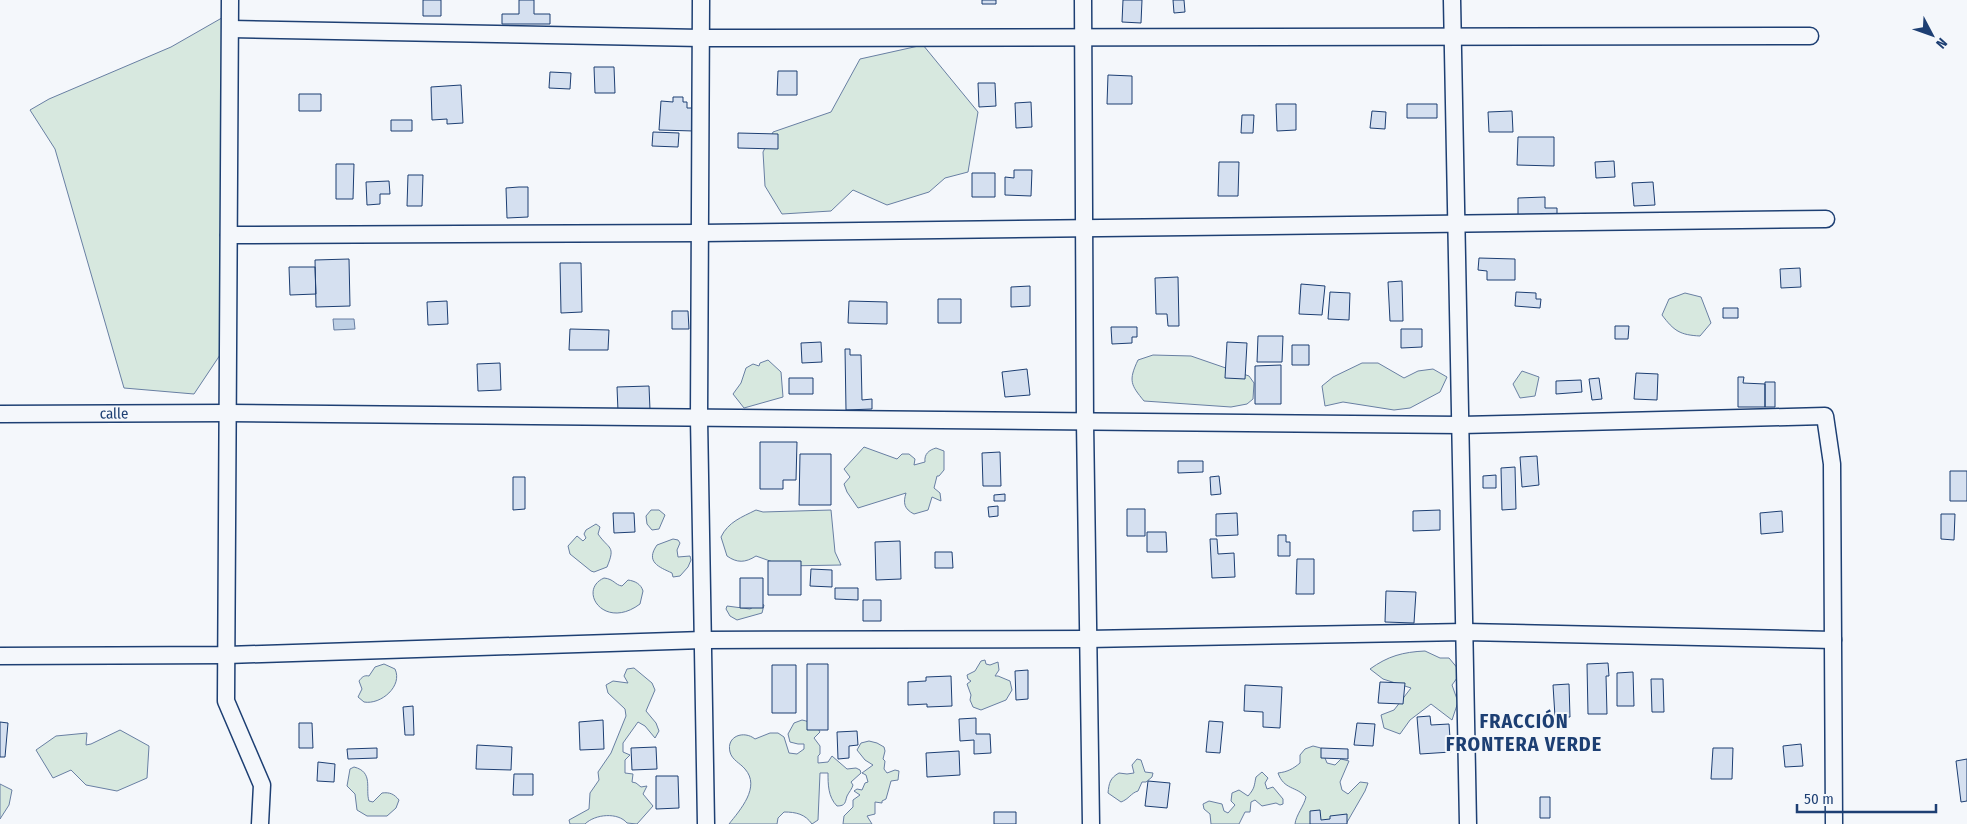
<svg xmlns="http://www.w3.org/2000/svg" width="1967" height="824" viewBox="0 0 1967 824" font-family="'Fira Sans Condensed',sans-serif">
	<rect width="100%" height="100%" fill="#f4f7fb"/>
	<path fill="#d7e8df" stroke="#687fa3" d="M227,15L226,346L194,394L124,388L55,149L30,110L49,99L171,47Z
		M923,45L978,112L968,172L945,178L929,192L887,205L853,190L831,211L782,214L765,186L763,152L773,132L831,112L860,59Z
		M1685,293L1701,297L1711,323L1700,336C1680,335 1674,331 1662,315L1669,299Z
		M1153,355L1191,356L1249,376L1254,383L1253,399L1247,404L1231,407L1144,401C1131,385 1128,381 1138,360Z
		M768,360L781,372L783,397L744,408L733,394L741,383L746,368L753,364L759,366L760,363Z
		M1362,363H1378L1404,378L1418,371L1433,369L1447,377L1440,392L1410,408L1394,410L1343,402L1325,406L1322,386L1333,377Z
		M1522,371L1539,377L1535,396L1520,398L1513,384Z
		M864,447L897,459L902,454H909L915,459L914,465L925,462C924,454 929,450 936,448L944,451V470L939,476H937L934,488L940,493L941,501L932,497L928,510L914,514C904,509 903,503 906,493L858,508L847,492L844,484L850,477L844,469Z
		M651,510H659L665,515L659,529L652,530L647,524L646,516Z
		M756,510L763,512L831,510L835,552L841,565L784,566L756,556C745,563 737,563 727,556L721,537C728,522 742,517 756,510Z
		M596,524L600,527L598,534C609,550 616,545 607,567L594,572L591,571L570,554L568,546L577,536L583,541L586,538L584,534L586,530Z
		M673,539L678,540L680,543L677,550L678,557L690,556L691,560L688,567L680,576L673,577L672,573C659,567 645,562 657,545Z
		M604,578C614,579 615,585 622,586L628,580C635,581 641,584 643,591L640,604C604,631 577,590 604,578Z
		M760,603L764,605L762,613L737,620L730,616L726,609L727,606L750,609Z
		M1425,651L1440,658H1449L1459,670L1457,678L1452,685L1458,702L1452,720L1431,704L1410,720L1400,734L1384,728L1381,715L1394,710L1411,688L1383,679L1370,669C1388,656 1403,652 1425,651Z
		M985,660L986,664L990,665L998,662L999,670L995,676H998L1010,681L1012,690L1006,700L981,710L973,707L970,700L971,695L967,684L971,681L968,679L967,675L975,671L981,661Z
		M384,664L395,669C403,686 381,705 364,702L358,697L362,689L359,681C362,677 364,675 369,676L375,667Z
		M634,668L652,683L655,690L646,711L656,723L659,731L655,738L645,726L638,722L623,743V752L630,755L625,760V773L633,774L632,782L636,783L641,787L647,786L643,794L653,806L637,824L627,823C618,812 595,814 585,824H570L569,820L589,809L590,793L599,780L598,772L611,753L626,716L625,709L608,693L606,685L613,681L628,683L624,676L627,669Z
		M802,720C811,722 816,724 820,732L814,738L820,746V754L818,756V763L828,762L832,756L847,769L856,768L860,770L861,773L851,782L853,785C852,789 849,792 847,796C845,802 846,806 837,806C828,797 828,784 828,773H820L818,820L812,824C805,814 796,812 784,812L778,818L777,824H729C740,810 761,787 745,769C740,763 732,760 730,752C726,736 744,730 755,739L770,733H778L784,737L789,753L797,754L804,749V744H798L790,742L788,734L794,723Z
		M120,730L149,746L147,778L117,791L86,785L71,770L53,778L36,750L56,736L87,733L86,745L91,744Z
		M869,741L877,743L884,747L885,751L883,759L885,761L884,769L887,773L895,770L899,771L898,780L891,781L886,799L882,801V803L875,802V814L867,816L872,824H843L844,816L853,807V800L860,795L854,791L857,789L862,790L865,783L868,782L866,775L862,773L873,765L865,760L857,750L861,743Z
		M1313,746L1321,748L1327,763L1335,765L1341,759L1349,761L1340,782L1342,790L1348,794L1360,782L1368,783L1365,791L1346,824H1295C1296,815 1304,806 1306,797C1296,786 1284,790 1278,773C1287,772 1293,769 1300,763V755L1305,749Z
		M1137,759L1141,760L1145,772L1153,773L1152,777L1146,782H1142L1138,791C1131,793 1129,799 1121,802L1108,793C1109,783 1110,778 1119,773L1127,774L1134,773L1132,765Z
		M354,767C374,772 365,789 369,801L373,802L382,793C390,792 394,794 399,800L396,808L387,816H367L357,810L355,794L347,786L350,769Z
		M1262,772L1268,778L1265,783L1267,789L1273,787L1283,799V804L1280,805L1276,803L1262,806L1255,800L1251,802L1250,812H1245L1239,824H1211L1210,814L1204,809L1203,804L1209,801L1222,804L1224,811L1228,813L1235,805L1231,801L1232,793L1239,790L1248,796C1255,788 1254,786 1256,777Z
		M0,784L12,790L9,805L0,819Z"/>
	<path fill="#bed0e5" stroke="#687fa3" d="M333,319H354L355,329L334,330Z"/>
	<path fill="#d5e0f0" stroke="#1d3f73" d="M423,0H441V16H423Z
		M519,0H534V14H550V24H502V14H519Z
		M982,0H996V4H982Z
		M1123,0H1142L1141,23L1122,22Z
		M1173,0H1184L1185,12L1174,13Z
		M594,67H614L615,93H595Z
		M778,71H797V95H777Z
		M550,72L571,73L570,89L549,88Z
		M1108,75L1132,76V104H1107Z
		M978,83H995L996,106L979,107Z
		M461,85L463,123L447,124V119L432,120L431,87Z
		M299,94H321V111H299Z
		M673,97H683V102H687V108H695L694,131L659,130L661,101L673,102Z
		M1031,102L1032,127L1016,128L1015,103Z
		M1276,104H1296V130L1277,131Z
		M1407,104H1437V118H1407Z
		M1372,111L1386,112L1385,129L1370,128Z
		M1512,111L1513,132H1489L1488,112Z
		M1242,115H1254L1253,133H1241Z
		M391,120H412V131H391Z
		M653,132L679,133L678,147L652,146Z
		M738,133L778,134V149L738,148Z
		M1518,137H1554V166L1517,165Z
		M1614,161L1615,177L1596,178L1595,162Z
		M1219,162H1239L1238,196H1218Z
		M336,164H354L353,199H336Z
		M1014,170H1032L1031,196L1005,195V177L1014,178Z
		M972,173H995V197H972Z
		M408,175H423L422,206H407Z
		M389,181L390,194H380V204L367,205L366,182Z
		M1653,182L1655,205L1634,206L1632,183Z
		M519,187H528V217L507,218L506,188Z
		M1545,197V208H1557V217L1518,218V198Z
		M1479,258L1515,259V280H1487V271L1478,270Z
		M349,259L350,306L316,307L315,260Z
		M560,263H581L582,312L561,313Z
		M289,267H315L316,294L290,295Z
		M1800,268L1801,287L1781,288L1780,269Z
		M1178,277L1179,326H1168L1167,314H1156L1155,278Z
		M1402,281L1403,321H1390L1388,282Z
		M1301,284L1325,286L1322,315L1299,314Z
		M1030,286V306L1011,307V287Z
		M1330,292L1350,293L1349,320L1328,319Z
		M1516,292L1536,293V299H1541L1540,308L1515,306Z
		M938,299H961V323H938Z
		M447,301L448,324L428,325L427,302Z
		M849,301L887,302V324L848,323Z
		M1723,308H1738V318H1723Z
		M672,311H688L689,329H672Z
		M1615,326H1629L1628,339H1615Z
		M1111,327H1137V337H1132V343L1112,344Z
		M570,329L609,330L608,350H569Z
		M1401,329H1422V347L1401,348Z
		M1258,336H1283L1282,362H1257Z
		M821,342L822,362L802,363L801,343Z
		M1227,342L1247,343L1245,379L1225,378Z
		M1292,345H1309V365H1292Z
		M845,349H850V355H861L862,400L872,399V409L846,410Z
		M500,363L501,390L478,391L477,364Z
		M1281,365V404H1255V366Z
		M1027,369L1030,395L1005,397L1002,372Z
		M1636,373L1658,374L1657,400L1634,399Z
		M1738,377H1744L1743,383L1765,384V407H1738Z
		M789,378H813V394H789Z
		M1599,378L1602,399L1592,400L1589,379Z
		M1581,380L1582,392L1556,394V381Z
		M1765,382H1775V407H1765Z
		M649,386L650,410L618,411L617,387Z
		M760,442H797L796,480H783V489H760Z
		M1000,452L1001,486H983L982,453Z
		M800,454H831V505H799Z
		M1537,456L1539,485L1522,487L1520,457Z
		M1178,461H1203V472L1178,473Z
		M1515,467L1516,509L1502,510L1501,468Z
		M1950,471H1967V501H1950Z
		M1496,475V488H1483V476Z
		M1219,476L1221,494L1211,495L1210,477Z
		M513,477H525V509L513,510Z
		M1005,494V501H994V495Z
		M998,506V516L989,517L988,507Z
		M1127,509H1145V536H1127Z
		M1440,510V530L1413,531V511Z
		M1782,511L1783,532L1761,534L1760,513Z
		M613,513H634L635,532L614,533Z
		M1237,513L1238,535L1216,536V514Z
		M1941,514H1955L1954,540L1941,539Z
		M1147,532H1166L1167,552H1147Z
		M1278,535H1286V542H1290V556H1278Z
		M1210,539H1217L1218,554L1234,553L1235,577L1212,578Z
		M900,541L901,579L876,580L875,542Z
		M935,552H952L953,568H935Z
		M1297,559H1314V594H1296Z
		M768,561H801V595H768Z
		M811,569L832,570V587L810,586Z
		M740,578H763V608H740Z
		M835,588H858V600L835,599Z
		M1386,591L1416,592L1414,623L1385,622Z
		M863,600H881V621H863Z
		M1608,663L1609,676H1606L1607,714H1588L1587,664Z
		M807,664H828V730H807Z
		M772,665H796V713H772Z
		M1028,670V699L1016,700L1015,671Z
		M1633,672L1634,706H1617V673Z
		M951,676L952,706L927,707V704L908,705V682L926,681V677Z
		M1651,679H1663L1664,712H1652Z
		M1380,682L1405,683L1403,704L1378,703Z
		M1569,684L1570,717H1555L1553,685Z
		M1245,685L1282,687L1280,728L1263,727V712L1244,711Z
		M413,706L414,735H405L403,707Z
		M1430,716L1431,725L1449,724L1451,752L1420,754L1417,717Z
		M976,718V734H990L991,753L974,754V740L960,741L959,719Z
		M603,720L604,749L580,750L579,722Z
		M1209,721L1223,722L1220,753L1206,752Z
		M0,722L8,723L5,757H0Z
		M299,723H312L313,748H299Z
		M1357,723L1375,724L1373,746L1354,745Z
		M857,731L858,745L849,746V758L838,759L837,732Z
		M1801,744L1803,766L1785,767L1783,746Z
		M477,745L512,747L511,770L476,769Z
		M656,747L657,769L632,770L631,748Z
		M377,748V758L348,759L347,749Z
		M1321,748L1348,749V759L1321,758Z
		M1713,748H1733L1732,779H1711Z
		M959,751L960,775L927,777L926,753Z
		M1967,759V801L1961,802L1956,761Z
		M318,762L335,764L334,782L317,781Z
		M514,774H533V795H513Z
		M656,776H678L679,808L656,809Z
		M1148,781L1170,783L1167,808L1145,806Z
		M1540,797H1550V818H1540Z
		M1320,810L1321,820L1330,819V816L1347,814V824H1310V811Z
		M994,812H1016V824H994Z"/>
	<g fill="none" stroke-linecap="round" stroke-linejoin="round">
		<defs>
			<g id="street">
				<path d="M230,0L226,701L262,785L260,824"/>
				<path d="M701,0L699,418L706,824"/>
				<path d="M1083,0L1085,422L1091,824"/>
				<path d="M1452,0L1468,824"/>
				<path d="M231,29L701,38L1810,36"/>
				<path d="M229,235L700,233L1826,219"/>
				<path id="s1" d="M0,414L228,413L1461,425L1825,416L1832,464L1834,824"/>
				<path d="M0,656L227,655L703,640L1088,639L1465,632L1833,640"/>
			</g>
		</defs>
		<use href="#street" stroke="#1d3f73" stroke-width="19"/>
		<use href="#street" stroke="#f4f7fb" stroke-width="16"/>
	</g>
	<g text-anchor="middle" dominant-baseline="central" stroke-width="4" stroke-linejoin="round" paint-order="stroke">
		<g font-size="15" fill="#1d3f73" stroke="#f4f7fb">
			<text stroke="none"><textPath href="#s1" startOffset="114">calle</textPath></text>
		</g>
		<g font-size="20" font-weight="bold" letter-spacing="1" fill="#1d3f73" stroke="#f4f7fb">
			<text x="1524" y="721">FRACCIÓN<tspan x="1524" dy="23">FRONTERA VERDE</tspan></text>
		</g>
	</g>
	<g transform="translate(1932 35) rotate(131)" stroke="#f4f7fb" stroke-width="4" paint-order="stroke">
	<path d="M0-4L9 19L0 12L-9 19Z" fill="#1d3f73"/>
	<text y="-8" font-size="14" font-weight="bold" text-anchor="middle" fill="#1d3f73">N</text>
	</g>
	<path d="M1797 804v8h139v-8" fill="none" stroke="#1d3f73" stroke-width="2.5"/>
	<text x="1804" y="804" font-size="15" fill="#1d3f73" stroke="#f4f7fb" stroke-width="4" paint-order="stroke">50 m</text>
</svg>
